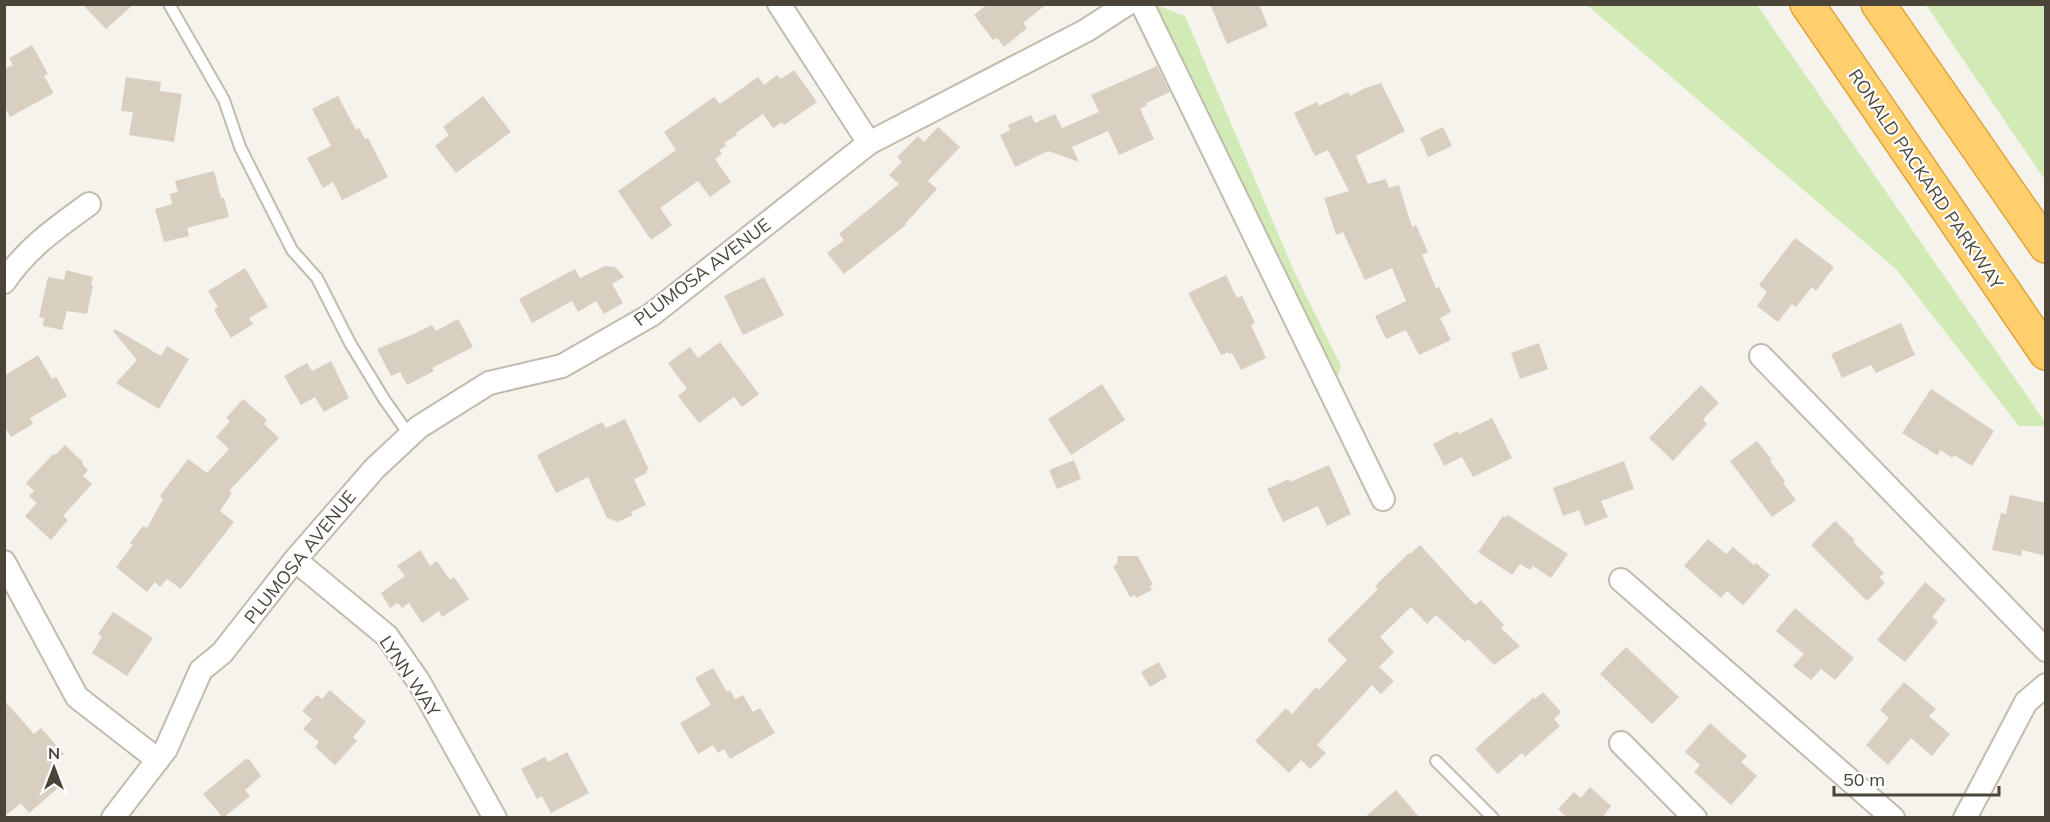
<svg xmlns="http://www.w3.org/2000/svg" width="2050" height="822" viewBox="0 0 2050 822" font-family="Mulish,sans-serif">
	<rect width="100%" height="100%" fill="#f6f3ec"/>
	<path fill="#d2eab5" d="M1146,5H1156L1185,16L1294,271L1341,366L1334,387Z
		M1587,5H1757L2045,422V426H2019L1896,269Z
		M1926,5H2045V180Z"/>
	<path fill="#d8cfc1" d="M82,4H134L106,29Z
		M987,4H1047L1023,23L1027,28L1004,47L997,38L993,40L974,15Z
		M1210,4H1259L1268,26L1227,44Z
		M32,45L48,74L44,76L53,92L52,94L10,117L4,106V69L13,65L9,58Z
		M1157,66L1170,92L1146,103L1147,105L1140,109L1154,139L1119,155L1108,131L1072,147L1079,162L1048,151L1015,167L1000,135L1010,130L1008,125L1031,115L1035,123L1055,114L1062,128L1099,112L1091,95Z
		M794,70L817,102L784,125L782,122L773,128L763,114L736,133L737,135L724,143L726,146L719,150L722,154L715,159L731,182L710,197L698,181L660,208L672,225L651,240L618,191L676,150L664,132L714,97L720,104L758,77L764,85L777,75L781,79Z
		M126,77L161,82L160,91L182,94L174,142L129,135L133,112L121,111Z
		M1381,83L1405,131L1356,156L1368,184L1386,179L1389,188L1399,185L1412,227L1416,225L1428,252L1422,255L1436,288L1439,287L1451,312L1440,318L1451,340L1419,355L1406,330L1386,339L1375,316L1406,301L1392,268L1365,280L1343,232L1336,235L1324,198L1349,191L1328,150L1315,156L1294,113L1317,102L1319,106L1348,92L1350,96L1365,88Z
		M338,96L356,130L359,128L365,139L368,138L388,177L342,200L333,182L323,188L307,158L331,146L312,109Z
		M483,96L511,132L456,173L435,146L449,135L443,127Z
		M938,127L960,147L928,181L937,189L905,224L906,225L844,274L827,253L844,240L839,234L899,184L889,175L902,162L897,157L918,136L924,142Z
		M1443,127L1452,146L1428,157L1420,138Z
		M214,171L221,198H224L229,217L187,228L189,236L164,242L155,209L172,204L170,194L178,192L175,181Z
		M1795,238L1834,267L1816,291L1812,287L1796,307L1792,304L1778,322L1757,306L1767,292L1759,285Z
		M605,266L615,267L624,277L612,284L623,303L604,314L596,301L578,312L572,301L532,323L519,299L575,269L580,278Z
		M245,268L268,307L249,318L253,324L231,338L214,310L218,307L208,291Z
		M66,270L93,277L91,285L93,286L87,314L67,311L62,330L43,326L44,318L39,317L48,277L64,280Z
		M1226,275L1237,298L1242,296L1255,323L1251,325L1266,358L1241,370L1232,353L1229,354L1228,352L1221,355L1188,293Z
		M764,277L784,315L743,335L724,296Z
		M458,319L473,347L432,368L434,371L407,385L400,372L391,376L377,349L416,333L432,325L436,331Z
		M1901,323L1915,355L1876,373L1871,365L1842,378L1831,354Z
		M115,329L161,356L167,346L189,359L159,409L116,383L137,360L113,331Z
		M720,342L759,394L742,407L734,397L699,423L678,396L687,389L668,363L690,347L698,358Z
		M1539,343L1548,369L1520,379L1511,353Z
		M38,355L52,379L56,377L67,396L30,418L33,424L11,437L4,426V376Z
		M331,361L349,398L324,412L315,397L301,405L284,376L307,363L312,371Z
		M1102,384L1125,420L1071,455L1048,419Z
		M1701,385L1719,403L1703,419L1707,424L1673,461L1649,438Z
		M1931,389L1994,431L1972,466L1954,455L1952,458L1941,450L1937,455L1902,433Z
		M243,399L267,420L264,424L279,438L229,491L232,493L220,511L234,522L181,589L167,579L160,587L155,582L147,592L116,567L133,545L130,543L143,526L147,528L163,499L160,496L188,459L207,473L229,449L216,437L230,421L226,418Z
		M1492,418L1512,458L1473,477L1462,457L1444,466L1433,444L1458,431L1459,434Z
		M625,419L649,470L646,471L647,473L634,479L646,505L631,512L633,515L618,522L607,518L588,477L556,493L537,455L602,422L606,428Z
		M1757,441L1772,460L1770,461L1785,481L1783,483L1796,500L1772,517L1730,461Z
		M65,445L83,462L82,464L88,470L83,476L92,484L63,516L68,520L51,540L25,516L37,503L29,496L34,491L26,483L53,454L55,455Z
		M1074,460L1081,479L1057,489L1049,470Z
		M1624,461L1634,489L1601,501L1608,517L1585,526L1579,510L1563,516L1553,488Z
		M1329,465L1351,514L1327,526L1318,506L1283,522L1267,489L1289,479L1290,482Z
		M2010,495L2046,503V556L2022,550L2021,556L1992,550L2001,513L2006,514Z
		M1508,515L1568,554L1551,578L1533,566L1530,570L1520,564L1512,575L1478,552L1503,516L1506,518Z
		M1835,521L1855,540L1853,542L1884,573L1879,577L1885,583L1867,601L1811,545Z
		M1708,539L1726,554L1733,547L1754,565L1756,563L1770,575L1743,605L1727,591L1721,598L1684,566Z
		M1420,545L1475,605L1481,600L1504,625L1501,628L1520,646L1494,665L1468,639L1465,642L1436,615L1427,624L1411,607L1380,637L1394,652L1379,667L1394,681L1381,694L1372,685L1317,745L1326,753L1310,769L1301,760L1289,773L1255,741L1286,708L1292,714L1316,687L1319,690L1347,660L1327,640L1378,589L1375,586L1409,553L1410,554Z
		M420,550L430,566L437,561L450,580L454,577L469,599L442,617L439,611L422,623L409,603L402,608L398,603L390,608L381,593L405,576L397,566Z
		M1118,556H1138L1153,585L1150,586L1152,590L1136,598L1135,595L1130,597L1113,566L1117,564Z
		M1925,582L1946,600L1932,617L1938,622L1905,662L1877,640Z
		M1795,608L1854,658L1835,680L1821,669L1811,680L1793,666L1804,654L1776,631Z
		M113,612L153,638L127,676L92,653L102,636L98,634Z
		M1626,647L1679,697L1652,724L1600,674Z
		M1159,662L1167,677L1150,687L1141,672Z
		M713,668L727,692L730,690L735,699L743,695L753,712L760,708L775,733L730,759L724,749L718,753L713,745L698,754L680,723L711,705L695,678Z
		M1904,682L1936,709L1929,716L1950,734L1932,756L1911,738L1888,765L1866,745L1889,718L1880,710Z
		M330,690L366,722L353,737L357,741L335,765L315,747L319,742L303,729L312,719L302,711L317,695L322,699Z
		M1543,692L1561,712L1554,719L1560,726L1525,757L1522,753L1498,774L1475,749L1534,697L1535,699Z
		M4,700L34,734L41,728L64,754L51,764L58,772L52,778L59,787L29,813L21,803L4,817Z
		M1710,723L1747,756L1741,762L1757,776L1731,805L1694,772L1700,765L1685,752Z
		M567,752L589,793L551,813L542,796L537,799L521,769L545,757L548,762Z
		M246,759H249L261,776L245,790L250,796L223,818L203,794Z
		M1590,787L1611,806L1602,818H1563L1565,816L1558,809L1574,792L1581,798Z
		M1396,790L1420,818H1364Z"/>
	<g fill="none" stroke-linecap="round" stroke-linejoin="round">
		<defs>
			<path id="lane" d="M169,4L224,100L240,147L292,250L317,278L350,343L384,399L410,436
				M1436,761L1493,818"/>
			<path id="street" d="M779,4L869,143
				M1142,4L1383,499
				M4,282C27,248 56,228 89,204
				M1761,356L2046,650
				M295,560L387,636L419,682L495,818
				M4,562L77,697L158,760
				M1621,580L1893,818
				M1621,743L1695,818
				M113,818L166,749L201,670L222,653L295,560L375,468L419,427L489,383L562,366L651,315L869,143L1087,30L1127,4
				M1965,818L2026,702L2046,685"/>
			<path id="highway" d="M1807,4L2046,353
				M1878,4L2046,246"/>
		</defs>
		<use href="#lane" stroke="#c2bbae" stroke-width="14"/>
		<use href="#street" stroke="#c2bbae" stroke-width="26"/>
		<use href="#highway" stroke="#e0a43c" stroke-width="36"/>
		<use href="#lane" stroke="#fff" stroke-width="10"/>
		<use href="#street" stroke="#fff" stroke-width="22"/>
		<use href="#highway" stroke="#ffcf6e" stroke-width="33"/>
	</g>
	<g text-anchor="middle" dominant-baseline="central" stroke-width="4.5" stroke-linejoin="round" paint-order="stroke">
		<g font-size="18" fill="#4b4439" stroke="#fff">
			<text transform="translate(1926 179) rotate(56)">RONALD PACKARD PARKWAY</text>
			<text transform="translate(702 272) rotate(-37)">PLUMOSA AVENUE</text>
			<text transform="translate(300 557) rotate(-51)">PLUMOSA AVENUE</text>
			<text transform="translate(410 676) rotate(56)">LYNN WAY</text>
		</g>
	</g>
	<rect width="2050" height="822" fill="none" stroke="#4b4439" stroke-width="12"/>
	<g transform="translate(54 768)" stroke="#ffffff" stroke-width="4.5" paint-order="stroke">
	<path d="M0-4.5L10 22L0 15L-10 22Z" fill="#4b4439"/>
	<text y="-9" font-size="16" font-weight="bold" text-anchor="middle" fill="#4b4439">N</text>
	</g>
	<path d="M1834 786v9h165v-9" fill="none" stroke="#4b4439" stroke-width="3"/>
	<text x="1843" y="786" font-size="18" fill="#4b4439" stroke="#ffffff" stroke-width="4.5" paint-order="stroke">50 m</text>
</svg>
